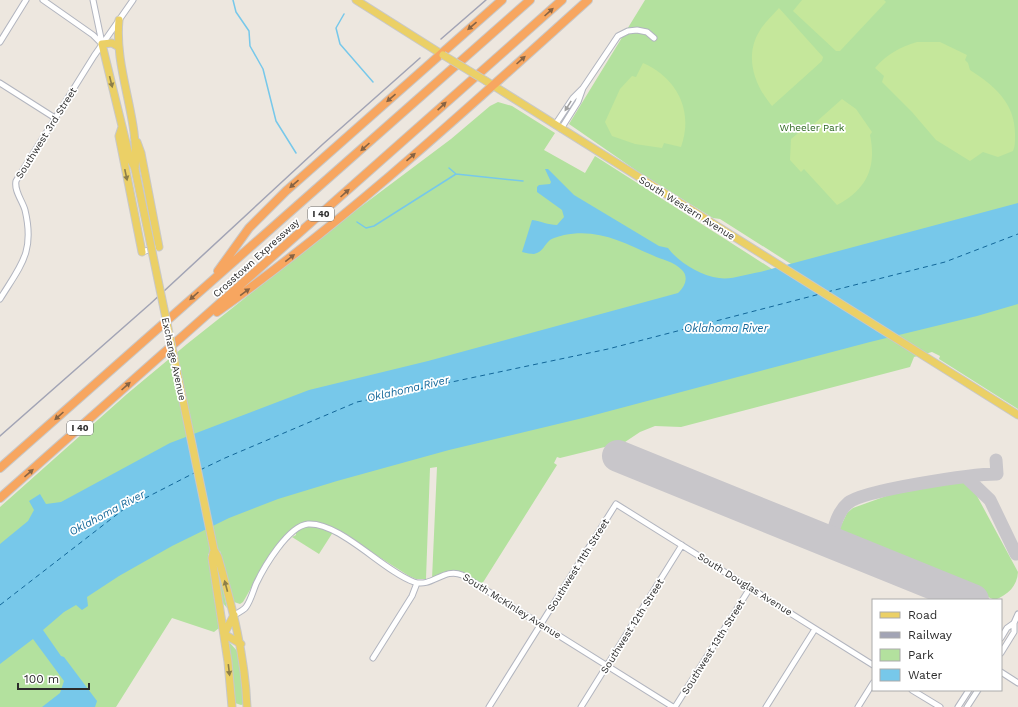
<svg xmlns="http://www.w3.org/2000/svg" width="1018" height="707" viewBox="0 0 1018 707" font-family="'Work Sans',sans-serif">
	<rect width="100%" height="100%" fill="#ede7df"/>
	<path fill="#b3e19e" d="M645,0H1018V409L939,359L940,356L932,352L914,357L910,367L681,427L655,426L640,432L625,442L560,458L557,457L554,463L557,465L482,584C460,570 456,566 432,579L437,467L430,468L426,579H416L409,576L335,529L319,554L292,537L296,535L295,527C271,546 258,577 243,602L240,604L234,602L220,551L208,554L219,628L214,632L172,618L116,707H0V507L127,394L187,344L355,211L451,139L490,106L498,102L512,106L555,133L544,150L585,173L595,156L772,269L791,264L720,219L713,218L637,171L569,124Z
		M964,481L970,483L1018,572C1017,587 1008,594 995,600L838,532L847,513L853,508L889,495Z
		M217,570H219L227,608L222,602Z
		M230,643L238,652L240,657L244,704L241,705L235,703L229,644Z"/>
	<path fill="#c5e79b" d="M802,0H884L886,2L840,51H836L793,11Z
		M779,8L823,57L822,61L772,106C755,86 744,57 759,32C764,23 772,16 779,8Z
		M917,42H940L967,55L965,60L968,63L970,70C995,86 1016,104 1015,136C1015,141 1015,147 1013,151L998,157L983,152L970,161L936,140L912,112L882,82L884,76L875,68C887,54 900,47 917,42Z
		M643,63C677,78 694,111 681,147L664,143L662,148L635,144L612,136L605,122L620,89L632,76L636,77Z
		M842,99L856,109L872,132L870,135C877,168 866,190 837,205L804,169L801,172L790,160L791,139L803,129L806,131Z"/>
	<path fill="#77c8ea" d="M545,169H548L574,195L659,246L668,248C678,262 701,276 719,278C731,280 747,274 760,272L1018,203V304L977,316L870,342L587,417L449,450L337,481L278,499L229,518L172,546L119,576L87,597L88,606L82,610L76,605L64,612L43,630L61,656L64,657L97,701L95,707H42L60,693L64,681L33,639L0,664V544L28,521L34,510L29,501L40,494L46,504L61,502L170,443L309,390L428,361L678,293C685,287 689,277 682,270C673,261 662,260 652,255C623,242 597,228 564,235C560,236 553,238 550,240C544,245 543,252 534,254C531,254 526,253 522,252L532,220C541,221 548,225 557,225L564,217L562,210L537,192V187L539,185L550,184L551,182Z"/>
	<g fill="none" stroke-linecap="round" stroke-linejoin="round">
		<path stroke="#77c8ea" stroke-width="1.5" d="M233,0L236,12L249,31L250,46L263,69L276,121L296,153
			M344,14L336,28L340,44L373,82
			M449,168L456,174L523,181
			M357,222L366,228L374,226L456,174"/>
		<path stroke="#136799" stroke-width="1" stroke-dasharray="5 4" stroke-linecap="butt" d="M827,292L945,262L1018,234
			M200,470L225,458L357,402L608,349L820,294
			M0,605L124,509L196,472"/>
		<path stroke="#c8c6ca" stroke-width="13" d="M966,477L990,500L1016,554
			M830,542C834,529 837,512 848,503C863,490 973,474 997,474L996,460"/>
		<path stroke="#c8c6ca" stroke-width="32" d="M618,456L973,600"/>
		<defs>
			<path id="minor" d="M43,0L93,35L102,44
				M93,0L102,43
				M0,42L26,0
				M0,83L55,118
				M555,125L573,98L582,89
				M561,129L578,102L583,88L618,36L628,31L637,30L647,32L654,38
				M142,252L159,247
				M0,299C21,265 35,252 25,210C22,200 14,191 16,181L94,56L133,0
				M234,615C238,613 244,610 246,607C251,600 253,591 256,584C264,567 288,526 308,524C340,522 383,571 414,582C432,588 444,567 462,575L673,707
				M1001,638L1007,628L1014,623
				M1001,653L1014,632V623L1018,614
				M373,658L412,596L417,583
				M1001,672L1018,683
				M912,690L940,707
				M489,707L616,504L873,665
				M581,707L682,545
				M675,707L750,588
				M766,707L815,629
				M858,707L873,683
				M958,707L969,690
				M967,707L978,690"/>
			<path id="major" d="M356,0L443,55
				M119,20C114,70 140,119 135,169
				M119,47L112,43L102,44L130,159L135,168
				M486,81L1018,415
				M122,127L119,136L142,252
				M137,142L141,153L159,247
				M214,550L218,557C232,606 245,655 247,707
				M214,550L212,558L228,662L232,707
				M224,634L234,615
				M224,634L241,644"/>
			<path id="highway" d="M218,271L249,228L286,191L502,0
				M217,312C349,218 468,108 588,0
				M0,468L530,0
				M0,498L562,0"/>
		</defs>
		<use href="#minor" stroke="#b2b5bf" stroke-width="7"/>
		<use href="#major" stroke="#c8c8c8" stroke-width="9"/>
		<use href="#highway" stroke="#c8c8c8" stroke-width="10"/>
		<use href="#minor" stroke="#fff" stroke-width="5"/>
		<use href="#major" stroke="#ebd066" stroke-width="7"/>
		<use href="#highway" stroke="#f7a660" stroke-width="8"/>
		<path stroke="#a2a4b5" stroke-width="1.5" d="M441,39L486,0
			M0,436L150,304L323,144L420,58"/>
		<defs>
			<path id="major-bridge" d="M443,55L486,81
				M135,169L214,550"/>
		</defs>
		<use href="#major-bridge" stroke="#c8c8c8" stroke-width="9" stroke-linecap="butt"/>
		<use href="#major-bridge" stroke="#ebd066" stroke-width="7"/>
	</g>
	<defs><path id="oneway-solid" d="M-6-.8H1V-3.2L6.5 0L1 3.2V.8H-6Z"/></defs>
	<g fill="#876343">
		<use href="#oneway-solid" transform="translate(549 12) rotate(-42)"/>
		<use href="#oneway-solid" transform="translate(472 26) rotate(139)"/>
		<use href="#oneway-solid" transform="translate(521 60) rotate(-42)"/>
		<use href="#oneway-solid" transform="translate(391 98) rotate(139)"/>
		<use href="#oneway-solid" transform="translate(442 106) rotate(-43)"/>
		<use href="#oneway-solid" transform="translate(365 147) rotate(138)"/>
		<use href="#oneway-solid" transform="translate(411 157) rotate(-41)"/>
		<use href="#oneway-solid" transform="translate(294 184) rotate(139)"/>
		<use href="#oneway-solid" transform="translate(345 193) rotate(-42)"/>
		<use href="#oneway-solid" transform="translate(290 258) rotate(-38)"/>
		<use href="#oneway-solid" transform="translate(245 292) rotate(-36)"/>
		<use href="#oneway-solid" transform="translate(194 296) rotate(138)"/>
		<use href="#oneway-solid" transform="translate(126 386) rotate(-42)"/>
		<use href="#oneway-solid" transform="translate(59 416) rotate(138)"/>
		<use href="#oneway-solid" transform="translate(29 473) rotate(-41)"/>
	</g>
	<g fill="#8c7e49">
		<use href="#oneway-solid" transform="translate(111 82) rotate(76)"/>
		<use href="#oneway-solid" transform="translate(126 175) rotate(78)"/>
		<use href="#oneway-solid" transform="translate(226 586) rotate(-105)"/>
		<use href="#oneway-solid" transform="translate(229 670) rotate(83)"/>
	</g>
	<use fill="#a0a0a0" href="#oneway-solid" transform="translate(568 106) rotate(122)"/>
	<g text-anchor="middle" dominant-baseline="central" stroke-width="3.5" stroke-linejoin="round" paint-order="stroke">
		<g fill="#fff" stroke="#6b6b6b" stroke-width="1">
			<rect x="308" y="207" width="26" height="14" rx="3"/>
			<rect x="67" y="421" width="26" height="14" rx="3"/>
		</g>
		<g font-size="9" font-weight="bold" fill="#2c2c2c">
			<text x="321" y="214">I 40</text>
			<text x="80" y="428">I 40</text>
		</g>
		<g font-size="10" fill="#2b671e" stroke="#fff">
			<text x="812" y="127">Wheeler Park</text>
		</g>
		<g font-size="10" fill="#2c2c2c" stroke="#fff">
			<text transform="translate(46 133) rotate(-58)">Southwest 3rd Street</text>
			<text transform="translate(687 208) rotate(32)">South Western Avenue</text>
			<text transform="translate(256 258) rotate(-42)">Crosstown Expressway</text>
			<text transform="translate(174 359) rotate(78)">Exchange Avenue</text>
			<text transform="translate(578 565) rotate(-58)">Southwest 11th Street</text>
			<text transform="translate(745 584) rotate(32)">South Douglas Avenue</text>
			<text transform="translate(512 606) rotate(32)">South McKinley Avenue</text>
			<text transform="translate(632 626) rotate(-58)">Southwest 12th Street</text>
			<text transform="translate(713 647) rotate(-58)">Southwest 13th Street</text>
		</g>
		<g font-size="11" font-style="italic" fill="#136799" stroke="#fff">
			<text x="726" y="328">Oklahoma River</text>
			<text transform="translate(408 389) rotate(-13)">Oklahoma River</text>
			<text transform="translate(107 513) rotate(-28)">Oklahoma River</text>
		</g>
	</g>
	<rect x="872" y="599" width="130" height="92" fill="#ffffff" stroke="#ababab"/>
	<rect x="880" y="612" width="20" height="6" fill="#ebd066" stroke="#ababab"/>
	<text x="908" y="619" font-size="12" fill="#2c2c2c">Road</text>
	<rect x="880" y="632" width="20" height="6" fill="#a2a4b5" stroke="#ababab"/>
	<text x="908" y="639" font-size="12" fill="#2c2c2c">Railway</text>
	<rect x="880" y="649" width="20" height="12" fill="#b3e19e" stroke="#ababab"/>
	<text x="908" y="659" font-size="12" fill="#2c2c2c">Park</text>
	<rect x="880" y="669" width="20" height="12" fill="#77c8ea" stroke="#ababab"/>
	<text x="908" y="679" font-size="12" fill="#2c2c2c">Water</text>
	<path d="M18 683v6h71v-6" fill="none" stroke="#2c2c2c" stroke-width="2"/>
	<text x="24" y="683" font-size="12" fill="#2c2c2c" stroke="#ffffff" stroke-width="3" paint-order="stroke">100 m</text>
</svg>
